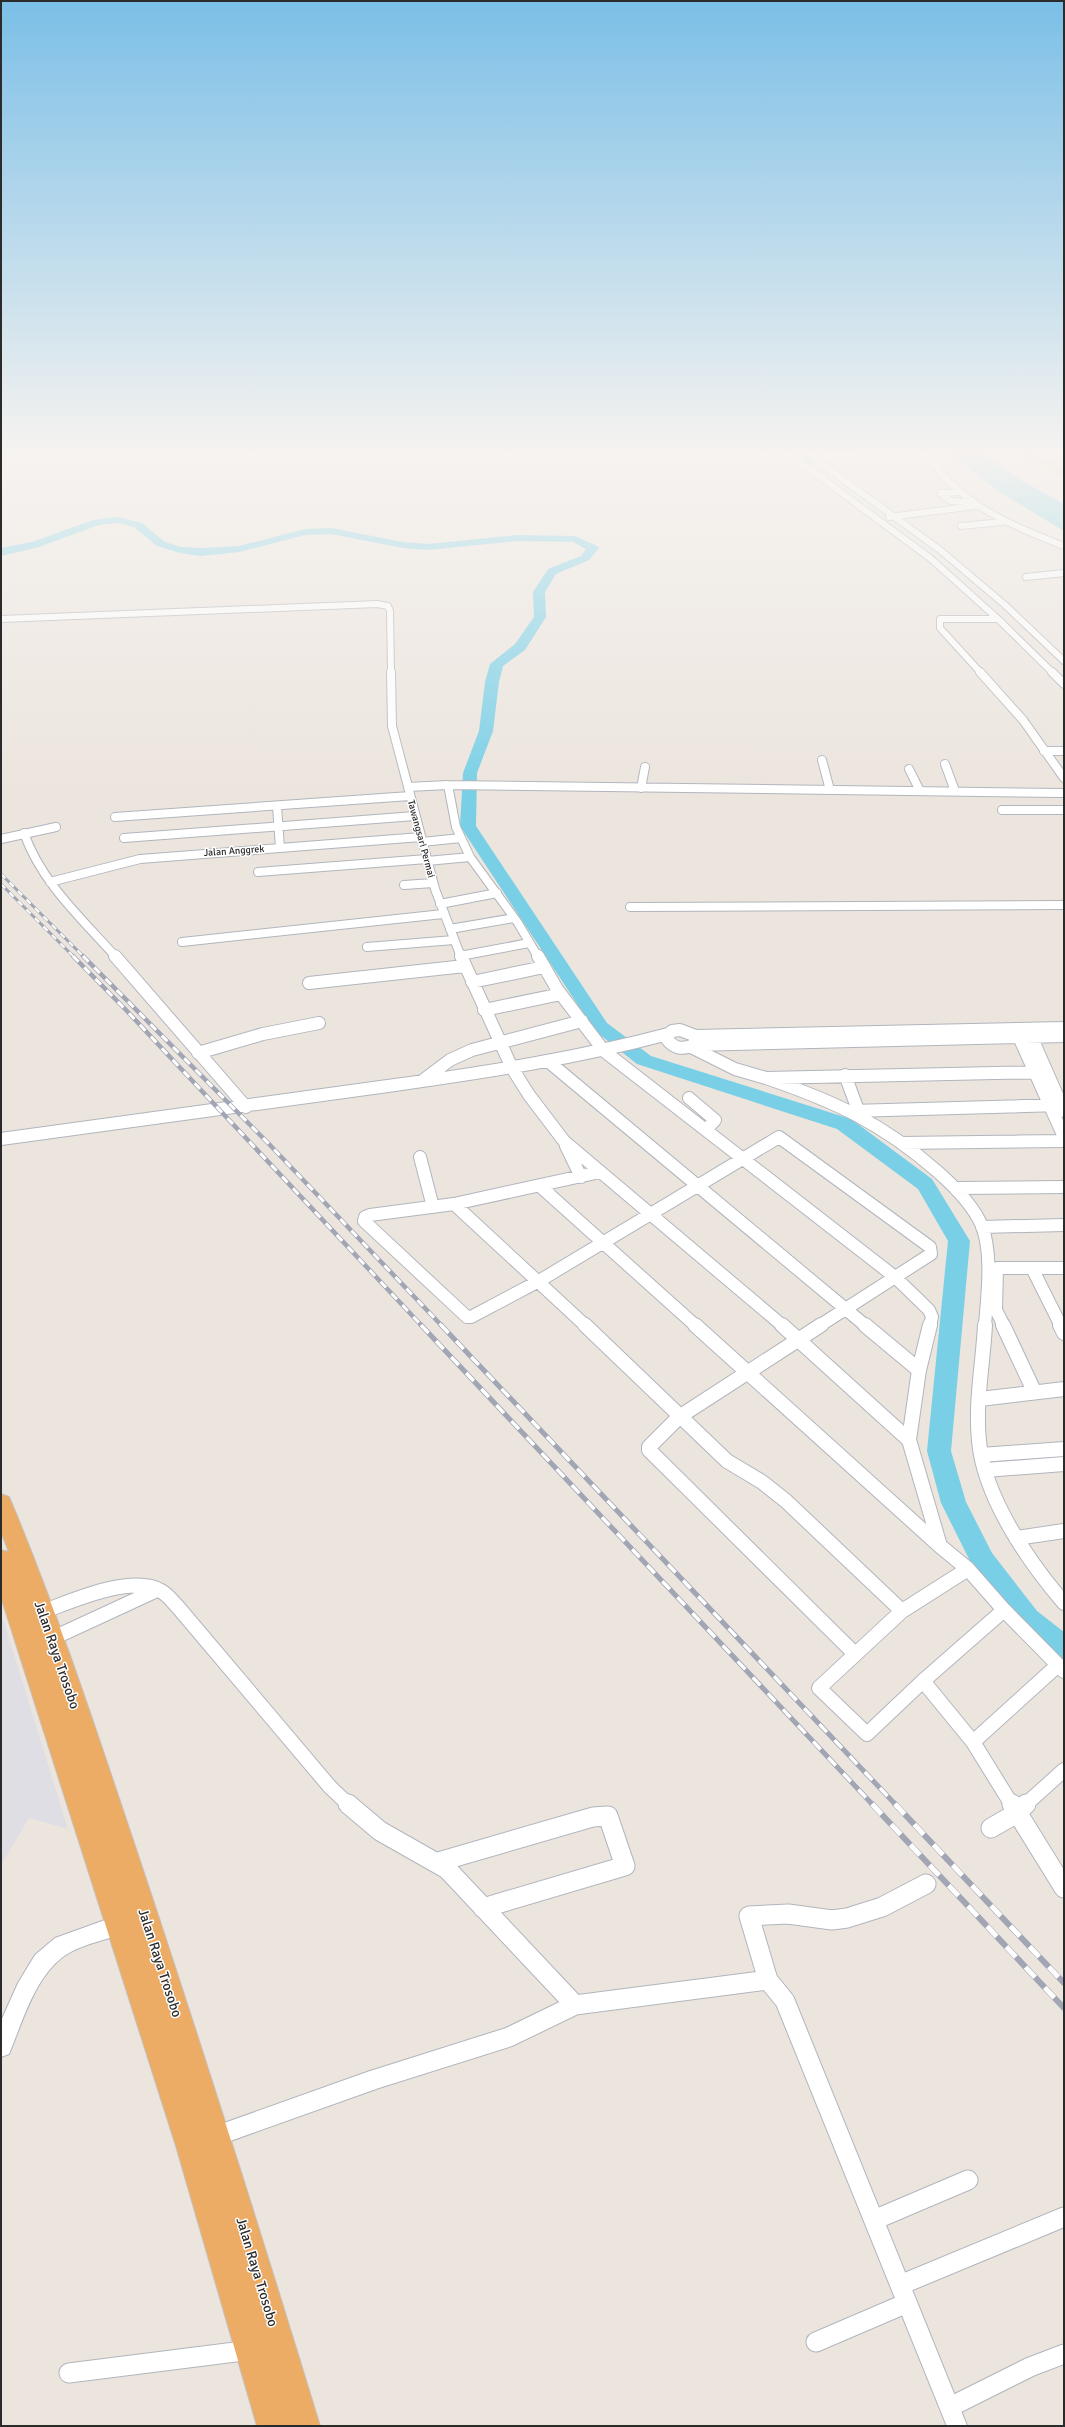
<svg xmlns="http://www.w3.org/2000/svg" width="1065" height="2427" viewBox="0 0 1065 2427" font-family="Signika,sans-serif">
	<rect width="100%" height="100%" fill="#ece5de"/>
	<path fill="#dfdee5" d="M1,1613L68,1829L29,1818L1,1865Z"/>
	<path fill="#79cfe6" d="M951,454H984L1017,478L1064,504V531L998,491Z"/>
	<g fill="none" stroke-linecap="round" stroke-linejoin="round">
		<path stroke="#79cfe6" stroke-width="6" d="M802,454L813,462"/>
		<path fill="#79cfe6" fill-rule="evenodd" d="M118,517L142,523L165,542L181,547L201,548L239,546L305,529L331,528L403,542L428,544L517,535L575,536L597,546L599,548L589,560L556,574L545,592L546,617L525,650L503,666L499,682L493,731L477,773L476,826L607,1023L651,1056L851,1119L932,1179L970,1241L951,1451L966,1502L992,1553L1037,1611L1064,1632V1661L1054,1657L1019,1629L974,1569L941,1503L927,1451L948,1241L918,1189L837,1129L637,1064L595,1031L460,826L463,773L479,731L485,682L490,664L515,644L534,617L533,592L548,569L581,556L586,549L573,542L517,541L428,550L403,548L331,534L305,535L239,552L201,556L180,553L157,546L134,527L118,523L99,525L39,547L1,556V548L32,542L93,520Z"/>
		<defs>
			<path id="minor-far4" d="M789,454L930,558L998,619L1053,673
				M808,454L940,550L1005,605L1064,661
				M925,454C965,507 1004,522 1064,546
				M814,458L855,456
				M959,492L940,493L951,501L967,502
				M889,517L975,506
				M961,526L1002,522
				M1026,577L1064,573
				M1,619L377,604L388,606L390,611L391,673
				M981,673L940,628V619H998"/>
			<path id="minor-far3" d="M391,672L392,726L435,889L461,957
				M980,672L1023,720L1064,778
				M1052,672L1064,684
				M1044,751H1064
				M822,760L830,790
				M945,764L955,791
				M909,769L920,791
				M448,785L1064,793
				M408,787L448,785L456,827L470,857L518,923L538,957
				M641,788L645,767
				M277,806L280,848
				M1002,810H1064
				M115,817L410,796
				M24,833C41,882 82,919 116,957
				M124,838L415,816
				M1,839L56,827
				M422,842L461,838
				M427,861L470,857
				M258,872L427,859
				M50,882L140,859L421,837
				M404,885L433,883
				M440,904L497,893
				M630,907L1064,905
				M450,929L514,918
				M182,942L443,914
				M367,947L454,940
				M460,956L529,943"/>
			<path id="minor-far2" d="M115,956L246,1107
				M461,956L512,1068L529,1095L564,1141L783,1326
				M538,956L557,989L604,1051L895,1277L929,1310L932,1317L930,1326
				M472,982L544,967
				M309,983L465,966
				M484,1010L561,994
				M680,1030L696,1036L694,1045C682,1050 674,1049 666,1038L672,1031Z
				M696,1036L1064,1028
				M1031,1036L1064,1111
				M1019,1037L1064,1137
				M694,1045L1064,1036
				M691,1047L735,1069L766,1078L1046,1072
				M198,1053L263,1034L319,1023
				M549,1062L866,1326
				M845,1075L858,1110
				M766,1078C836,1102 882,1123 938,1172C955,1187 973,1205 982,1226C993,1256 987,1295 985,1326
				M422,1081L450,1060L472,1050L582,1021
				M689,1098L715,1120L706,1130
				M852,1111L1061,1105
				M1,1139C132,1120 264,1104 395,1085C487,1072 578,1058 668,1034
				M901,1143L1064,1141
				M566,1146L581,1177
				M420,1157L433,1207
				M600,1172L454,1204L370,1215L365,1217L364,1221L467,1317H471L539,1281L779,1137L930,1247L931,1254L819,1326
				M541,1187L696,1326
				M956,1188L1064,1187
				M454,1204L586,1326
				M982,1227L1064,1225
				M1032,1268L1061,1326
				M1004,1326L996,1310L997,1268H1064"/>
			<path id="minor-far1" d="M585,1325L727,1461L762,1482L786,1501L902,1611
				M695,1325L940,1546
				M782,1325L909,1440L940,1546L968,1569L1004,1610L1064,1671
				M821,1325L679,1417L649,1447V1450L854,1653
				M865,1325L919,1370
				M985,1325C983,1364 975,1402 979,1441C984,1497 1028,1561 1064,1603
				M1003,1325L1034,1391
				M1060,1325L1064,1333
				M980,1399L1064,1389
				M909,1440L919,1370L930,1325
				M981,1455L1064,1449
				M985,1470L1064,1464
				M1016,1538L1064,1531
				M1004,1610L923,1681L973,1742L1012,1805
				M42,1612C72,1601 131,1574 161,1591C168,1595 172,1601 177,1606L330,1787L349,1805
				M51,1639L157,1590
				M923,1681L867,1734L819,1688L902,1611L968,1569
				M973,1742L1058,1665
				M1025,1805L1064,1770"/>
			<path id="minor" d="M348,1804L380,1831L447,1869L575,2005
				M1012,1804L1064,1888
				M991,1828L1017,1813L1026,1804
				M438,1862L593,1817L608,1816L625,1866L483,1908
				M768,1980L749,1916L788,1914L832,1920L847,1918L882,1907L926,1884
				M216,2136L373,2080L509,2037L575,2005L768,1980L785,2001L957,2426
				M874,2220L968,2180
				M900,2285L1064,2217
				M816,2342L907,2303
				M69,2373L251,2350
				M950,2407L1030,2367L1064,2354"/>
			<path id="tertiary" d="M119,1915L126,1918L129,1925L126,1932C108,1940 86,1943 69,1953C36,1972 23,2021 9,2054L1,2057V2021L18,1983L35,1955L55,1938Z"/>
			<path id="primary" d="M1022,454H1033L1064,469V476Z"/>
			<path id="trunk" d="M1,1494L9,1497L12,1504C58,1614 95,1727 133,1840C198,2034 260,2230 320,2426H257L176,2146L1,1597V1550L9,1552L1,1532Z"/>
		</defs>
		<use href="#minor-far4" stroke="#b1b5bd" stroke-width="8"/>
		<use href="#minor-far3" stroke="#b1b5bd" stroke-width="10"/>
		<use href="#minor-far2" stroke="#b1b5bd" stroke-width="14"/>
		<use href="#minor-far1" stroke="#b1b5bd" stroke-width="16"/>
		<use href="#minor" stroke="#b1b5bd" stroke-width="21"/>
		<use href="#tertiary" stroke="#b1b5bd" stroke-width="2"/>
		<use href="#primary" stroke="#c4c4c4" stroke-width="2"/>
		<use href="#trunk" stroke="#c4c4c4" stroke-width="2"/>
		<use href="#minor-far4" stroke="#fff" stroke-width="6"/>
		<use href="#minor-far3" stroke="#fff" stroke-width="8"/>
		<use href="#minor-far2" stroke="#fff" stroke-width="12"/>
		<use href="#minor-far1" stroke="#fff" stroke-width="14"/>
		<use href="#minor" stroke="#fff" stroke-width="19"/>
		<use href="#tertiary" fill="#fff" fill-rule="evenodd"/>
		<use href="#primary" fill="#e6c169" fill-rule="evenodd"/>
		<use href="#trunk" fill="#ecac66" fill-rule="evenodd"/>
		<defs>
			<path id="rail-far3" d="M1,874L84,957
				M1,884L74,957"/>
			<path id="rail-far2" d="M73,956L126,1010L422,1326
				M83,956L269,1144L442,1326"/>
			<path id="rail-far1" d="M421,1325L873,1805
				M441,1325L896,1805"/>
			<path id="rail" d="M872,1804L1064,2008
				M895,1804L1064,1983"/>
		</defs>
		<use href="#rail-far3" stroke="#a1a5b4" stroke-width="3"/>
		<use href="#rail-far2" stroke="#a1a5b4" stroke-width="4.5"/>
		<use href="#rail-far1" stroke="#a1a5b4" stroke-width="5"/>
		<use href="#rail" stroke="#a1a5b4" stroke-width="6"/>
		<use href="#rail-far3" stroke="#fff" stroke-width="2" stroke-dasharray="6" stroke-linecap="butt"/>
		<use href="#rail-far2" stroke="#fff" stroke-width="3" stroke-dasharray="8" stroke-linecap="butt"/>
		<use href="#rail-far1" stroke="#fff" stroke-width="3.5" stroke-dasharray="11" stroke-linecap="butt"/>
		<use href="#rail" stroke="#fff" stroke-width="5" stroke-dasharray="14" stroke-linecap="butt"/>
	</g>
	<linearGradient id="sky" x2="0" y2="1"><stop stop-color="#7bbfe7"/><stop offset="0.57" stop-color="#f6f3f0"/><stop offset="1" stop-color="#f6f3f0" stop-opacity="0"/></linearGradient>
	<rect width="1065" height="794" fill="url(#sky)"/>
	<g text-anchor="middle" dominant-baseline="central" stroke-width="3" stroke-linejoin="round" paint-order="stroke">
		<g font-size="10" fill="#2b2b2b" stroke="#fff">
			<text transform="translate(421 839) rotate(75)">Tawangsari Permai</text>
			<text transform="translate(234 851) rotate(-4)">Jalan Anggrek</text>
		</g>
		<g font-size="14" fill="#2b2b2b" stroke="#fff">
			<text transform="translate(57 1655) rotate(71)">Jalan Raya Trosobo</text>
			<text transform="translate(160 1963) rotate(72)">Jalan Raya Trosobo</text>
			<text transform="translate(257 2272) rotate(73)">Jalan Raya Trosobo</text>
		</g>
	</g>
	<rect width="1065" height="2427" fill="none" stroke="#2b2b2b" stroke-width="4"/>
</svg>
